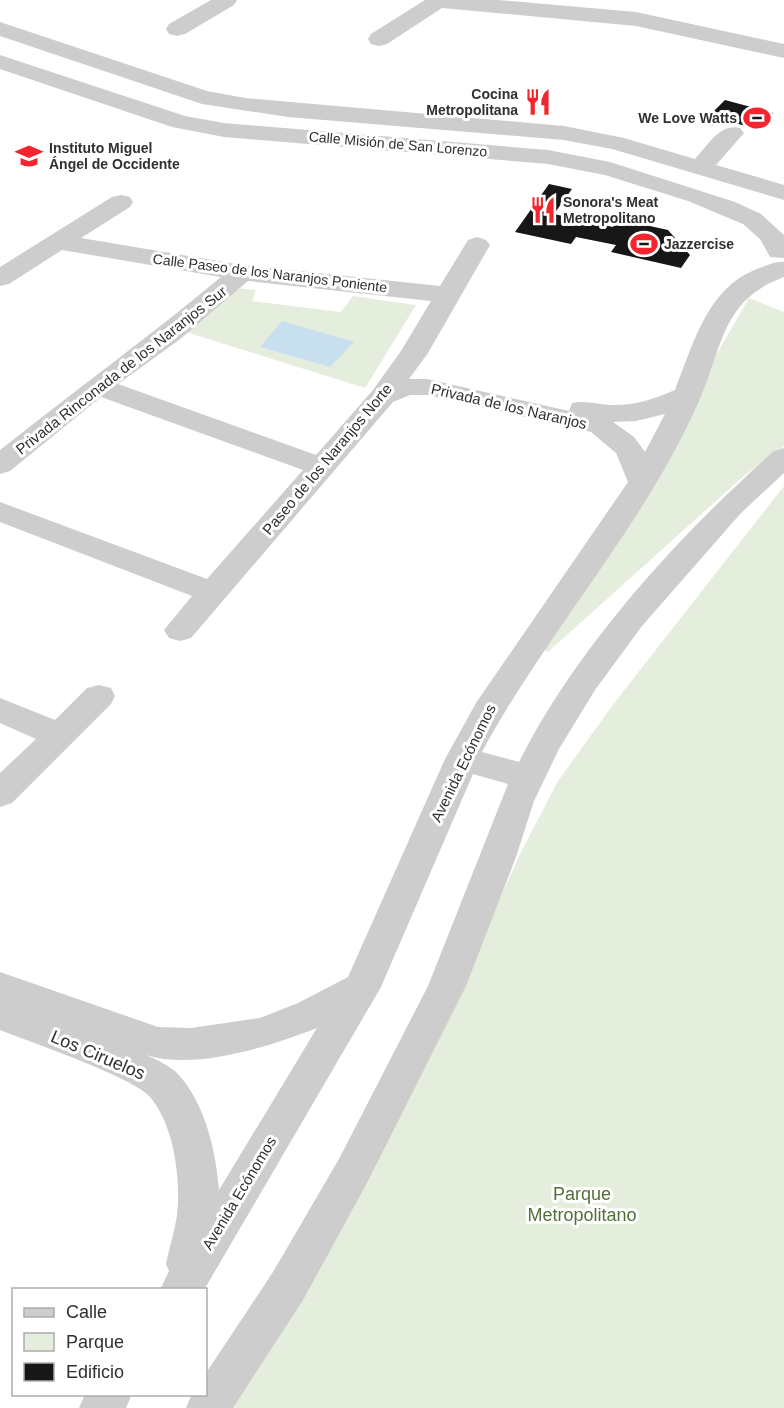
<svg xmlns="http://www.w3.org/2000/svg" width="784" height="1408" viewBox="0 0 784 1408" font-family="Arial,sans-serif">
	<rect width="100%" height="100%" fill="#fff"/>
	<path fill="#e5eedd" d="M236,288L256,290L252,301L341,312L353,296L416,305L365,388L186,332Z
		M749,298L784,312V446L745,475L548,652L538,647L704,376Z
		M784,486V1408H225L408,1101L520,854L558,781L615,702Z"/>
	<path fill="#c8dfef" d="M282,321L354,342L330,367L260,347Z"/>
	<path fill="#171717" d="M725,100L773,113L757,129L720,119L714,126L702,123Z
		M549,184L572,189L554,214L613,227L618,219L668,230L690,255L681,268L611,252L616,245L576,237L571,244L515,232Z"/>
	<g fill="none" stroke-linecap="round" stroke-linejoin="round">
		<path fill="#cdcdcd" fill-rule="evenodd" d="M211,0H237L234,5L185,34L177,36L169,34L166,29L169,24Z
			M425,0H498L636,12L784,44V58L636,26L442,8L387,44L379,46L371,44L368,39L371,34Z
			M0,22L207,91L245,98L564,126L624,138L695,159C708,145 720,123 740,128L744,133L716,165L784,185V200L612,149L564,140L288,117L202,104L0,36Z
			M0,55L185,116L224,123L548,150L610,162L735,202L761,214L784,235V258L770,257L760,239L743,224L688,201L605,175L548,164L224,137L172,127L0,69Z
			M121,195L130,197L133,202L130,207L81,238L242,265L440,286L468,240L477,237L486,240L490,245L428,353L409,379H427L569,411L572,403C585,400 597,404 610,405C634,406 654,399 675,390C693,345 707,288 757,269C766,266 775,261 784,262V277C721,300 723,347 699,401C643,528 547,631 482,752L519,762C576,648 679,535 774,451L784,448V473L741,513L642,626L595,690L559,749L534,801L516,857L466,986L367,1183L303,1300L233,1408H186L192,1394H206V1373L273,1272L339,1159L428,986L508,784L473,774L381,987L204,1290H160L169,1271L166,1264C170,1244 178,1222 178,1201C179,1168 172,1123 150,1097C133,1077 30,1042 0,1030V972L158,1027L191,1028L260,1018L298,1003L348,977L445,759L476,703L628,482L616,453L591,432L427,395H410L393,402L191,638L180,641L169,638L164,630L192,596L0,522V502L207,579L303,470L101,397L10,471L0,474V450C73,392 149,337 221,277L62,250L9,284L0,286V267L112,197ZM248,281L431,301L401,351L373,390L316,455L118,384L179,340ZM665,414L645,452L634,437L613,422L636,421ZM317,1028L219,1190C216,1151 205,1103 178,1074C170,1066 156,1059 146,1055C195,1071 271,1046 317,1028Z
			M99,685L111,688L115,696L111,704L12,803L0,807V773L36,739L0,723V698L55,720L87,688Z
			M85,1394H132L126,1408H79Z"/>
	</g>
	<defs>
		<symbol id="restaurant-bare" viewBox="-9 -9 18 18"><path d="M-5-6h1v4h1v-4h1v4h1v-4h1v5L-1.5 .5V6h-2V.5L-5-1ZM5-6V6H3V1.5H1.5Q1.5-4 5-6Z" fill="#f4252e" stroke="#fff" stroke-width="2.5" paint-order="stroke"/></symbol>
		<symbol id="stadium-bare" viewBox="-9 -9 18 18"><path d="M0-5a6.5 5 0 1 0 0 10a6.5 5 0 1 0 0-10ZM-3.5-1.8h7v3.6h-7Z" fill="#f4252e" stroke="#fff" stroke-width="2.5" paint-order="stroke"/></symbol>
		<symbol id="school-bare" viewBox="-9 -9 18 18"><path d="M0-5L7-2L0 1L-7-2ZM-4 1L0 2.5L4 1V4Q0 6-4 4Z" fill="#f4252e" stroke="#fff" stroke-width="2.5" paint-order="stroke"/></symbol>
	</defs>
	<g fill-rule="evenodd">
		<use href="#restaurant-bare" x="519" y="83" width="38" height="38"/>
		<use href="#stadium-bare" x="738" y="99" width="38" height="38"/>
		<use href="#school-bare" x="10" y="137" width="38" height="38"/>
		<use href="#restaurant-bare" x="524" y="191" width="38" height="38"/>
		<use href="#stadium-bare" x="625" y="225" width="38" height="38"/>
	</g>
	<g text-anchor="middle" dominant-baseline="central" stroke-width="6" stroke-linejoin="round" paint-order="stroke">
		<g font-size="14" font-weight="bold" fill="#303030" stroke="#fff" text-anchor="start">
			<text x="518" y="94" text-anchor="end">Cocina<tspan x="518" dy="16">Metropolitana</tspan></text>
			<text x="737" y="118" text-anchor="end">We Love Watts</text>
			<text x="49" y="148">Instituto Miguel<tspan x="49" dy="16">Ángel de Occidente</tspan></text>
			<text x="563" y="202">Sonora's Meat<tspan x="563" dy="16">Metropolitano</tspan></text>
			<text x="664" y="244">Jazzercise</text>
		</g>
		<g font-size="14" fill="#303030" stroke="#fff">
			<text transform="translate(398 144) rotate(5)">Calle Misión de San Lorenzo</text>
			<text transform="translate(270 273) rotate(7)">Calle Paseo de los Naranjos Poniente</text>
		</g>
		<g font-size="15" fill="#303030" stroke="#fff">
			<text transform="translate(121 370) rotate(-38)">Privada Rinconada de los Naranjos Sur</text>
			<text transform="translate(509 406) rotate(13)">Privada de los Naranjos</text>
			<text transform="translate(327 459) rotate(-50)">Paseo de los Naranjos Norte</text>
			<text transform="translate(463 763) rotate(-64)">Avenida Ecónomos</text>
			<text transform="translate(239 1193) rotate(-59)">Avenida Ecónomos</text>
		</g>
		<g font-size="18" fill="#303030" stroke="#fff">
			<text transform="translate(98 1055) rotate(23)">Los Ciruelos</text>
		</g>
		<g font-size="18" fill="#517039" stroke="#fff">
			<text x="582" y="1194">Parque<tspan x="582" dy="21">Metropolitano</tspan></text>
		</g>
	</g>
	<rect x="12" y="1288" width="195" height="108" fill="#ffffff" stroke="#acacac" stroke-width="1.5"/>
	<rect x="24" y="1308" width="30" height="9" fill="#cdcdcd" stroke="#acacac" stroke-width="1.5"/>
	<text x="66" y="1318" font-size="18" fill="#303030">Calle</text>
	<rect x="24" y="1333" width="30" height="18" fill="#e5eedd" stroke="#acacac" stroke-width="1.5"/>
	<text x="66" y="1348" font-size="18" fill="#303030">Parque</text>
	<rect x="24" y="1363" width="30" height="18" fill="#171717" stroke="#acacac" stroke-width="1.5"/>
	<text x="66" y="1378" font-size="18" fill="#303030">Edificio</text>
</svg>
